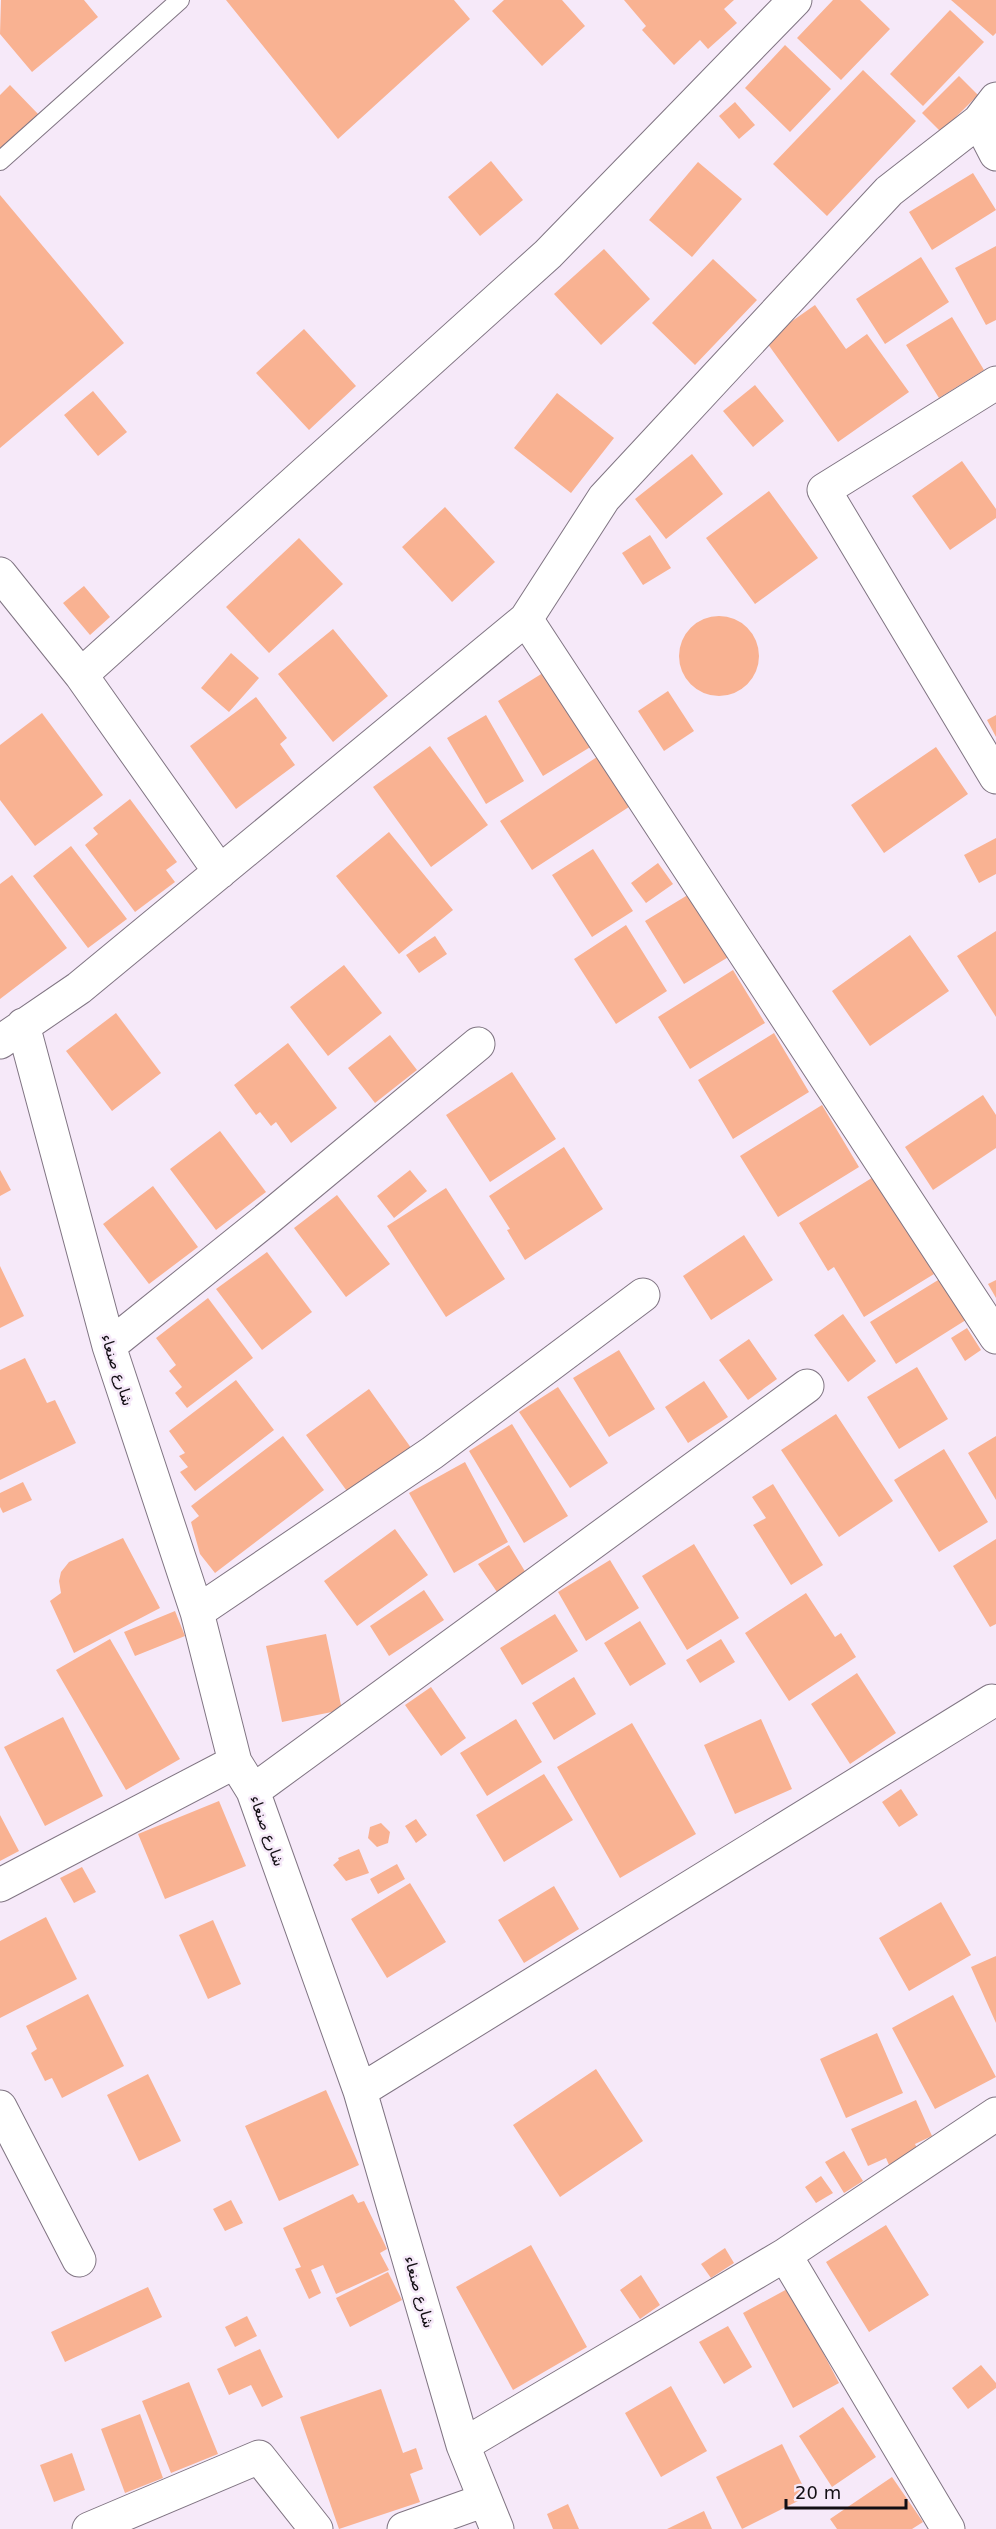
<svg xmlns="http://www.w3.org/2000/svg" width="996" height="2529" viewBox="0 0 996 2529" font-family="'DejaVu Sans',Cairo,sans-serif">
	<rect width="100%" height="100%" fill="#f6e9f9"/>
	<path fill="#f9b292" d="M1,0H84L98,17L32,72L0,34Z
		M226,0H454L470,19L338,139Z
		M504,0H562L585,26L542,66L492,11Z
		M624,0H734L724,9L737,23L708,49L700,40L674,65L642,30L646,26Z
		M833,0H860L890,29L841,80L797,38Z
		M951,0H996V33L993,36Z
		M950,10L984,42L923,106L890,74Z
		M785,45L831,89L790,132L745,88Z
		M863,70L916,121L827,216L773,164Z
		M959,76L978,95L941,132L922,113Z
		M10,85L39,115L0,155V95Z
		M735,102L755,125L739,139L719,116Z
		M491,161L523,200L480,236L448,197Z
		M698,162L742,199L692,257L649,220Z
		M973,173L996,210L932,250L909,212Z
		M0,195L124,343L0,448Z
		M996,246V320L986,325L955,268Z
		M604,249L650,299L601,345L554,294Z
		M921,257L949,302L885,344L856,299Z
		M713,259L757,300L695,365L652,323Z
		M815,305L846,349L867,334L909,392L838,442L765,340Z
		M952,317L984,370L939,398L906,345Z
		M304,329L356,386L309,430L256,373Z
		M755,385L784,421L753,447L723,411Z
		M93,391L127,432L98,456L64,415Z
		M557,393L614,438L571,493L514,448Z
		M692,454L723,494L666,539L635,499Z
		M962,461L996,509V518L950,550L912,496Z
		M769,491L818,558L755,604L706,538Z
		M445,507L495,562L452,602L402,547Z
		M650,535L671,568L643,585L622,553Z
		M299,538L343,584L269,653L226,607Z
		M84,586L110,617L90,635L63,603Z
		M679 656a40 40 0 1 1 80 0a40 40 0 1 1-80 0Z
		M333,629L388,696L333,742L278,674Z
		M231,653L259,678L229,712L201,688Z
		M546,671L592,746L543,776L498,701Z
		M668,691L694,731L664,751L638,711Z
		M256,697L287,738L280,744L295,765L236,809L190,746Z
		M42,713L103,795L35,846L0,800V745Z
		M486,715L524,781L486,804L447,738Z
		M996,715V737L987,720Z
		M430,746L488,825L431,867L373,787Z
		M936,747L968,794L884,853L851,805Z
		M603,753L635,803L532,870L500,821Z
		M130,799L177,862L166,870L175,882L135,912L85,845L98,834L93,828Z
		M389,832L453,910L399,954L336,876Z
		M996,838V874L979,883L964,855Z
		M71,846L127,919L88,948L33,876Z
		M593,849L633,911L592,937L552,875Z
		M658,863L673,884L646,903L631,883Z
		M12,875L67,948L0,999V884Z
		M691,893L730,956L684,984L645,921Z
		M626,925L667,991L616,1024L574,959Z
		M996,931V1017L957,956Z
		M910,935L949,991L870,1046L832,991Z
		M435,936L447,954L419,973L406,955Z
		M344,965L382,1013L328,1056L290,1007Z
		M733,970L765,1023L690,1069L658,1017Z
		M116,1013L161,1073L112,1111L66,1051Z
		M774,1033L809,1092L733,1139L698,1080Z
		M390,1035L417,1070L375,1103L348,1068Z
		M288,1043L337,1108L291,1143L276,1122L271,1126L260,1112L256,1115L234,1085Z
		M512,1072L556,1139L490,1182L446,1115Z
		M983,1095L996,1115V1148L933,1190L905,1147Z
		M822,1105L859,1167L778,1217L740,1156Z
		M220,1131L266,1192L216,1230L170,1169Z
		M564,1147L603,1209L525,1260L507,1230L510,1229L489,1196Z
		M0,1170L11,1190L0,1196Z
		M410,1170L427,1191L394,1218L377,1196Z
		M875,1176L934,1274L864,1317L834,1267L828,1271L799,1223Z
		M153,1186L198,1247L149,1284L103,1224Z
		M446,1188L505,1279L446,1317L387,1226Z
		M337,1195L390,1264L346,1297L294,1228Z
		M744,1235L773,1280L711,1320L683,1276Z
		M267,1252L312,1312L262,1350L216,1289Z
		M0,1266L24,1316L0,1328Z
		M943,1277L969,1318L896,1364L870,1322Z
		M996,1280V1298L988,1284Z
		M208,1298L253,1358L187,1408L175,1393L182,1387L169,1371L176,1365L156,1338Z
		M843,1314L876,1361L848,1382L814,1335Z
		M967,1328L981,1350L965,1361L951,1338Z
		M749,1339L777,1379L748,1400L719,1360Z
		M619,1350L655,1409L609,1437L573,1378Z
		M25,1358L47,1403L55,1400L76,1443L0,1480V1370Z
		M917,1367L948,1419L899,1449L867,1397Z
		M236,1380L274,1430L195,1491L180,1472L188,1467L179,1456L185,1453L169,1431Z
		M704,1381L728,1417L688,1443L665,1407Z
		M558,1387L608,1463L570,1488L519,1412Z
		M369,1389L414,1452L352,1498L306,1435Z
		M836,1414L893,1501L839,1537L781,1450Z
		M512,1424L568,1516L524,1543L469,1451Z
		M283,1436L324,1490L215,1573L200,1554L191,1522L199,1516L191,1506Z
		M996,1436V1500L968,1453Z
		M944,1449L988,1522L939,1552L894,1480Z
		M465,1462L508,1542L454,1573L409,1493Z
		M23,1482L32,1500L3,1513L0,1507V1493Z
		M773,1484L823,1565L791,1585L753,1525L766,1518L752,1497Z
		M395,1529L428,1575L357,1626L324,1581Z
		M123,1538L160,1608L74,1653L50,1601L61,1593L59,1581L61,1572L69,1562Z
		M996,1539V1624L990,1627L953,1566Z
		M694,1544L739,1618L687,1650L642,1576Z
		M509,1545L526,1573L497,1592L478,1564Z
		M610,1560L639,1608L586,1641L558,1592Z
		M424,1590L444,1620L389,1656L370,1626Z
		M806,1593L835,1637L841,1633L856,1657L789,1701L745,1633Z
		M175,1611L185,1636L135,1656L124,1632Z
		M555,1614L578,1651L522,1685L500,1648Z
		M640,1621L666,1664L630,1686L604,1643Z
		M326,1634L342,1710L282,1722L266,1646Z
		M110,1639L180,1759L126,1790L56,1670Z
		M721,1639L735,1662L700,1683L686,1660Z
		M857,1673L896,1733L850,1764L811,1704Z
		M574,1677L596,1714L554,1740L532,1703Z
		M431,1687L466,1738L441,1756L405,1705Z
		M63,1717L103,1796L45,1826L4,1747Z
		M516,1719L542,1762L487,1796L460,1753Z
		M761,1719L792,1789L735,1814L704,1745Z
		M632,1723L696,1834L620,1878L557,1767Z
		M544,1774L573,1820L504,1862L476,1815Z
		M901,1789L918,1815L899,1827L882,1802Z
		M219,1801L246,1866L165,1899L138,1834Z
		M0,1815L19,1851L0,1861Z
		M416,1819L427,1835L416,1843L405,1826Z
		M381,1823L390,1832L388,1843L377,1847L368,1838L370,1827Z
		M359,1849L369,1873L346,1881L333,1865L339,1860L338,1858Z
		M397,1864L405,1879L378,1894L370,1879Z
		M82,1867L96,1892L74,1903L60,1878Z
		M410,1883L446,1942L387,1978L351,1919Z
		M554,1886L579,1929L524,1963L498,1920Z
		M941,1902L971,1955L909,1991L879,1938Z
		M46,1917L77,1979L0,2018V1941Z
		M213,1920L241,1984L208,1999L179,1935Z
		M996,1956V2023L971,1967Z
		M88,1994L124,2066L62,2098L52,2078L45,2081L31,2053L37,2049L26,2026Z
		M953,1995L996,2077L935,2109L892,2028Z
		M877,2033L903,2093L846,2118L820,2059Z
		M596,2069L643,2141L560,2197L513,2125Z
		M148,2074L181,2141L139,2161L107,2095Z
		M326,2090L359,2165L279,2201L245,2126Z
		M916,2100L932,2136L915,2144L919,2152L889,2165L886,2158L868,2166L851,2129Z
		M844,2151L863,2181L844,2193L825,2162Z
		M821,2176L833,2193L816,2203L805,2187Z
		M353,2194L358,2203L364,2201L387,2249L380,2253L389,2270L336,2294L323,2265L311,2270L321,2293L309,2299L295,2269L301,2267L283,2228Z
		M231,2200L243,2223L225,2231L213,2209Z
		M886,2225L929,2295L869,2332L826,2262Z
		M531,2245L587,2347L513,2390L456,2287Z
		M725,2248L734,2263L711,2278L701,2264Z
		M388,2272L402,2300L350,2327L336,2298Z
		M641,2275L660,2305L640,2319L620,2290Z
		M148,2287L162,2317L65,2362L51,2332Z
		M789,2288L839,2383L793,2408L743,2313Z
		M247,2316L257,2336L235,2347L225,2327Z
		M728,2326L752,2367L724,2384L699,2342Z
		M260,2349L283,2397L262,2407L251,2385L229,2395L217,2369Z
		M981,2365L996,2383V2388L968,2409L952,2388Z
		M189,2382L218,2454L171,2473L142,2401Z
		M671,2386L707,2451L661,2477L625,2413Z
		M381,2389L403,2453L416,2448L423,2469L410,2474L420,2502L339,2529L300,2417Z
		M843,2407L876,2457L832,2487L799,2436Z
		M140,2414L163,2478L125,2493L101,2429Z
		M782,2444L808,2496L742,2529L716,2477Z
		M72,2453L85,2490L54,2502L40,2465Z
		M892,2477L923,2522L912,2529H837L830,2519Z
		M568,2504L579,2529H553L547,2514Z
		M704,2511L712,2529H667Z"/>
	<g fill="none" stroke-linecap="round" stroke-linejoin="round">
		<defs>
			<path id="lane" d="M0,161L180,0"/>
			<path id="street" d="M979,121L996,154
				M996,383L824,490L996,777
				M0,574L81,675L220,872
				M526,619L996,1337
				M81,675L548,254L795,0
				M23,1025L109,1346L197,1612L235,1762L253,1791L360,2091L463,2445L497,2529
				M0,1042L79,988L526,619L604,498L889,191L979,121L996,99
				M109,1346L267,1219L478,1044
				M197,1612L432,1453L643,1295
				M253,1791L807,1386
				M0,1885L235,1762
				M360,2091L992,1701
				M0,2107L79,2260
				M785,2255L948,2529
				M463,2445L785,2255L996,2114
				M89,2529L259,2457L316,2529
				M404,2529L485,2500"/>
		</defs>
		<use href="#lane" stroke="#807583" stroke-width="20"/>
		<use href="#street" stroke="#807583" stroke-width="35"/>
		<use href="#lane" stroke="#fff" stroke-width="18"/>
		<use href="#street" stroke="#fff" stroke-width="33"/>
	</g>
	<g text-anchor="middle" dominant-baseline="central" stroke-width="5" stroke-linejoin="round" paint-order="stroke">
		<g font-size="15" fill="#130f14" stroke="#f6e9f9">
			<text transform="translate(117 1370) rotate(72)">شارع صنعاء</text>
			<text transform="translate(267 1831) rotate(70)">شارع صنعاء</text>
			<text transform="translate(419 2292) rotate(74)">شارع صنعاء</text>
		</g>
	</g>
	<path d="M786 2499v9h120v-9" fill="none" stroke="#130f14" stroke-width="3"/>
	<text x="795" y="2499" font-size="18" fill="#130f14" stroke="#f6e9f9" stroke-width="4.5" paint-order="stroke">20 m</text>
</svg>
